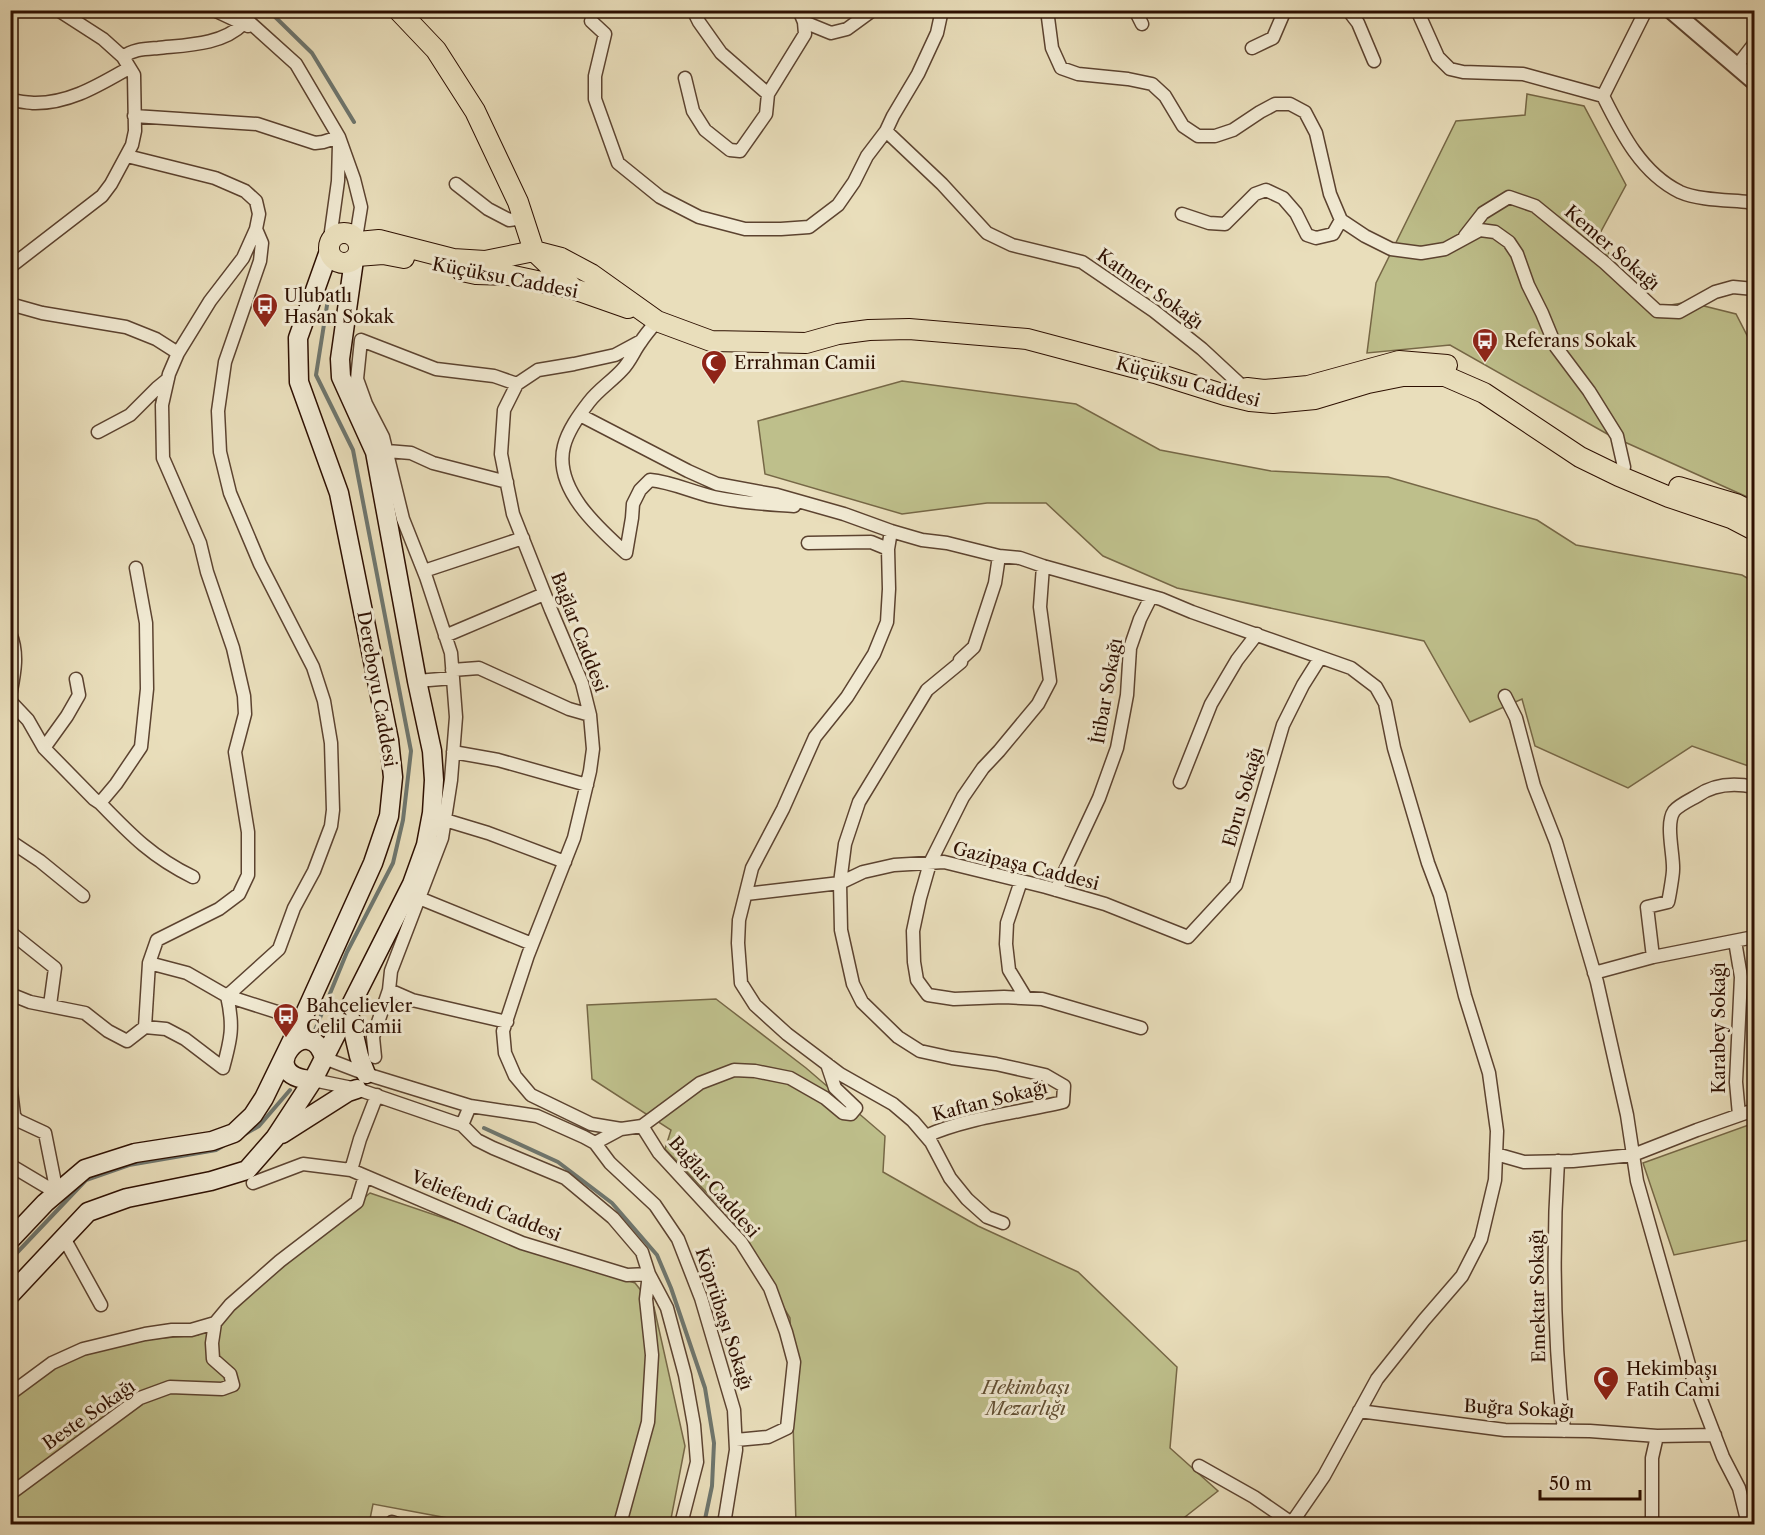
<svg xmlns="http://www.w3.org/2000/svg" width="1765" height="1535" viewBox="0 0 1765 1535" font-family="'Libre Caslon Text',serif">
	<rect width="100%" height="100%" fill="#e9debb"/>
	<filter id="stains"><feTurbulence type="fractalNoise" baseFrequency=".00333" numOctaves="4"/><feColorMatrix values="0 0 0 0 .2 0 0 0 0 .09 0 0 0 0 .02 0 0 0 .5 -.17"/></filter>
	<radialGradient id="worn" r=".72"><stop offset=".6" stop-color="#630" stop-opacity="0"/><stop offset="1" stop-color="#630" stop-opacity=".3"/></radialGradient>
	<path fill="#bebf8b" stroke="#766746" stroke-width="1.5" d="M1527,94L1584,106L1626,185L1598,237L1617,266L1659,307L1688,302L1736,314L1754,349V500L1609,435L1450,345L1367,353L1376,283L1456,121L1525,115Z
		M902,381L1076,404L1160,450L1271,471L1388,477L1537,520L1576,545L1742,575L1754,582V768L1692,746L1628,788L1535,746L1522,699L1470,722L1424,641L1177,588L1103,556L1046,503H987L902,514L765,474L758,421Z
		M716,999L806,1068L885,1136L883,1172L978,1226L1078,1272L1177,1367L1170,1448L1218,1491L1176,1524H796L790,1318L730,1217L665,1149L671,1130L592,1079L587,1005Z
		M1754,1123V1239L1674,1255L1643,1163Z
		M370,1193L635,1283L654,1307L685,1446L670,1524H459L458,1520L373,1504L369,1524H11L10,1397L83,1345L198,1335Z"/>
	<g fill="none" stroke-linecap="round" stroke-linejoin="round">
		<path stroke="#6e766e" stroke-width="4" d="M268,10L312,53L354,122
			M313,1035L347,952L393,863L403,820L411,751L353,450L316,375L328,299
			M484,1128L558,1162L612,1203L657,1255L671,1288L705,1388L714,1443L712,1486L704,1524
			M245,1134L259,1126L290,1090
			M10,1260L86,1180L129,1165L216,1150L223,1146"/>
		<defs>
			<path id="minor" d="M214,10L248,26
				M236,10L296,64L339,137L354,179L361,207L356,238
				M693,10L699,22L721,53L768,94
				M1047,10L1052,48L1061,68L1078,74L1128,79L1152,84L1165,96L1183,126L1198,136H1215L1233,130L1260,112L1275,104H1290L1305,112L1316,133L1330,194L1341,220L1365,236L1391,249L1421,253L1445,249L1480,230L1495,232L1509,242L1517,254L1528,285L1542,313L1556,347L1589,391L1617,436L1624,467L1619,476
				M1135,10L1142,24
				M1348,10L1358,23L1374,61
				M1417,10L1438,57L1450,69L1463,72L1523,74L1603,96C1621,132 1641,173 1680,192C1698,200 1728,200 1748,202L1754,205
				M591,21L605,34L595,76V99L618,163L660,197L699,217L745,229H781L809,227L838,205L854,182L867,156L886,131L893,116L918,74L937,33L942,10
				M804,22L831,33L847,29L873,10
				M1252,48L1273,38L1285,10
				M123,57C133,49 145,49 158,48C186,45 222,45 243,24
				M1737,66L1754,44
				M685,78L693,111L705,130L730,150L740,151L766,114L768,94L805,34L804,22L799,10
				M1603,96L1646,10
				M10,99C18,102 25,102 33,103C69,104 99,85 129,68
				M134,116L257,124L315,143L323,142L339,137
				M886,131L942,184L987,233L1012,245L1082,262L1154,311L1202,349L1244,388
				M456,184L488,209L509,220L524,218
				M1182,214L1209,223L1225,224L1255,194L1266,190L1283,198L1296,213L1307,235L1316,238L1333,234L1341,220
				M1465,236L1483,213L1509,197L1535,206L1605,263L1657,311L1679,312L1715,292L1733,287L1754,289
				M329,246L338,181L339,144
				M10,267L102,196L111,184L132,145L135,131L134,75L123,57L103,39L58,10
				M10,304L42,313L126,327L156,339L178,353
				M580,415L688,471L717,484L777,495L844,514L891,531L922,540L947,543L999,556L1020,558L1043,566L1161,599L1192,612L1351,668L1376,687L1385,703L1394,748L1428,863L1440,895L1465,996L1489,1073L1497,1131L1495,1180L1481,1239L1462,1276L1424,1320L1377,1379L1324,1476L1291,1524
				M98,432L130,415L157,388L168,379
				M387,451L411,453L433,463L507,482
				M891,531L888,549L889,589L887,622L874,654L847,697L815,737L783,809L752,868L739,920L738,943L741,983L755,1005L787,1034L840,1074L893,1104L913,1121L931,1142L950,1178L967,1199L987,1217L1003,1223
				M808,543L871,542L888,549
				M626,553C598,528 553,488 564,446C568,430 579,415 589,402C598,390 612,381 622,370C630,362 634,351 640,343C645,335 651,328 657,321
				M626,553L632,518L633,504L640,490L650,480C672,482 692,492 714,497C740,503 768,504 794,506
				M1043,566L1040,607L1050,681L1038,704L999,751L983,768L963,797L930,863L920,898L913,931L914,962L917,980L928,995L954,999L1004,997L1042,999L1141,1028
				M424,571L523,538
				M10,633C19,654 14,675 10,696
				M445,636L544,594
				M452,670L479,668L569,709L590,715
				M417,681L453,678
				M1505,696L1516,718L1534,786L1556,842L1597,982L1627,1115L1637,1181L1693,1379L1723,1457L1739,1488L1748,1524
				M10,701L28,720L44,748L94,799L100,803C131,835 152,857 193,877
				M44,748L67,716L79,695L76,679
				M453,752L498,760L587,785
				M1180,782L1211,704L1237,660L1257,634
				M100,803L116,784L141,747L147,689L146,623L136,568
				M445,820L488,833L565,862
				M10,841L40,861L83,896
				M1021,881L1007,923L1006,944L1009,970L1026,998
				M1056,890L1099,798L1117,748L1127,695L1130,648L1140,619L1151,597
				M746,894L840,883L863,872L894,865L944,862L1046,887L1105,904L1188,937L1236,885L1283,725L1303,685L1320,658
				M419,898L532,944
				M10,932L55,968L50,1005
				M1735,941L1741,977L1736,1082L1739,1115
				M1653,957L1754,937
				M149,963L187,973L227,996L302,1020
				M1594,973L1653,957L1647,907L1668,902C1669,899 1673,875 1673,870C1674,855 1665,824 1674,811C1679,805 1690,800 1697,796C1714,784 1735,783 1754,787
				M10,994L30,1002L85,1013L108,1031L127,1041L145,1027L149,963L157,940L219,909L239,894L248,875V832L235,752L245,714L244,696L233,648L207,572L200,543L163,458L162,405L169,374L178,353L210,301L243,258L256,229L259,214L256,201L245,191L215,178L127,156
				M227,996L279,949L294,908L314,871L331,826L333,810L331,743L324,701L313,667L260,564L230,493L220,452L218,411L225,362L260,261L262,243L256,229
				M507,1022L412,1000L389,990L391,971L442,838L451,780L456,717L451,653L426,577L403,519L383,437L366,404L357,379L361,340L436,369L494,376L517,384
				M145,1027L166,1029L185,1039L223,1068C231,1039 234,1026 227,996
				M375,1057L373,1037L389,990
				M324,1058L366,1074L470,1106L537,1116L584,1137L595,1143L610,1163L655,1205L678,1239L701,1298L734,1410L736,1450L724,1524
				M313,1080L357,1089L462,1125
				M10,1082L14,1115L17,1120L45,1133L57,1193
				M377,1095L360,1139L351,1170L522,1243L627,1275L649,1274L646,1299L652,1355L648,1422L620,1524
				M470,1106L462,1125L477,1140L493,1148L565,1178L613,1218L642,1252L649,1274L667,1308L685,1375L694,1425L697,1462L681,1524
				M642,1126L659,1153L741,1242L770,1288L786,1332L794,1362L787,1428L768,1437L736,1440
				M621,1129L591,1124L531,1095L515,1076L505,1053L503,1031L528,955L574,838L590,771L593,749L590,715L582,683L551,610L513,514L501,454L504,410L517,384L538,370L574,364L615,355L641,341
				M926,1136C969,1117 1017,1113 1063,1102L1064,1086L1045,1075L996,1064L952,1058L920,1051L898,1037L862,1002L853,984L841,930L840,883L845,844L859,802L927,690L961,662L960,660L974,647L995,583L999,556
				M595,1143L621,1129L642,1126L700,1083L734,1070L755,1071L790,1078L825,1098L843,1113L851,1114L856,1108L835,1088L827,1064
				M1496,1154L1524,1162L1573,1161L1633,1155L1697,1130L1754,1110
				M1558,1161C1552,1251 1554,1341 1564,1431
				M10,1165L57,1193
				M253,1183L303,1164L351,1170
				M64,1238L101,1305
				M10,1394L52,1363L83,1349L145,1334L172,1330H191L215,1323L230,1305L280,1261L357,1202L365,1176
				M1359,1411L1505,1430L1590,1431L1657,1436L1715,1435
				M1199,1466L1254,1497L1293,1524
				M10,1494L140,1398L170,1387L222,1389L233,1385L230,1374L213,1359L212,1343L215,1323
				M392,1522L398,1524
				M1652,1524V1458L1657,1436"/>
			<path id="tertiary" d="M1671,10L1754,81"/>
			<path id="secondary" d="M348,1009L359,1056L366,1074
				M313,1080C250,1077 310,1008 324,1058
				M282,1134L348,1092L357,1089
				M10,1240L45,1203L85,1169L135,1153L212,1141L234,1133L253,1115L264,1098L302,1020L373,863L389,816L393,777L389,740L339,493L299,382L298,338L329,251
				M10,1295L88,1212L127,1198L211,1181L247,1170L275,1138L313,1080L412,884L426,845L432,813L434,780L432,751L417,681L375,452L341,377L340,359L354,260"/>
			<path id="primary" d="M398,10L436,50L475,111L518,202L534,251L574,289
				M329 248a15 15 0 1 1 30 0a15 15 0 1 1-30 0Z
				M358,242L379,240L453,259L485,261L534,251L561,258L591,274L657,321L711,341L806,343L838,334L869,330L909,329L1027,339L1155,373L1225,395L1250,401L1273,403L1315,399L1368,383L1403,376H1445L1484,393L1580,457L1619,476L1669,497L1731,518L1754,530
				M357,256L383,254L404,258
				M462,271L476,274L509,275L574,289L628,308
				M1247,388L1264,390L1308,386L1399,361L1447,365
				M1679,487L1736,504L1754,513"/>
		</defs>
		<use href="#minor" stroke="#5c4330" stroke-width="15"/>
		<use href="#tertiary" stroke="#5c4330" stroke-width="20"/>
		<use href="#secondary" stroke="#2d0f01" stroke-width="21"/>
		<use href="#primary" stroke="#2d0f01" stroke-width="22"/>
		<use href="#minor" stroke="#f1ead3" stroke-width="12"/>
		<use href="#tertiary" stroke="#f1ead3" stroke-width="16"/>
		<use href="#secondary" stroke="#f1ead3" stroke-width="18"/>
		<use href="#primary" stroke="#e9debb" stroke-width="20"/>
	</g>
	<defs>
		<symbol id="bus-pin" viewBox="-11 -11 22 30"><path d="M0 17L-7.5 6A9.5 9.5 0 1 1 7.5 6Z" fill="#8f2418" stroke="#f1ead3"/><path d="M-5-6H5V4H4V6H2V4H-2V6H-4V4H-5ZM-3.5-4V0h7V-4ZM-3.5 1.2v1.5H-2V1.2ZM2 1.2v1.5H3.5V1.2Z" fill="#fff"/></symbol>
		<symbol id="mosque-pin" viewBox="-11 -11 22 30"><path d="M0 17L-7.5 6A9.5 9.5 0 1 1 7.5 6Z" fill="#8f2418" stroke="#f1ead3"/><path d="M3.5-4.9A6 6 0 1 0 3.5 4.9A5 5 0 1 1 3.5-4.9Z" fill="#fff"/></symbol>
	</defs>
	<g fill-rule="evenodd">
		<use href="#bus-pin" x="250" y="291" width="30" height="40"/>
		<use href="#bus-pin" x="1470" y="326" width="30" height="40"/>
		<use href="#mosque-pin" x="699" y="348" width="30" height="40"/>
		<use href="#bus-pin" x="271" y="1001" width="30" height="40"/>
		<use href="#mosque-pin" x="1591" y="1364" width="30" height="40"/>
	</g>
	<g text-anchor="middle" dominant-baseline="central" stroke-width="6" stroke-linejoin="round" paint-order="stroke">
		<g font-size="18" fill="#2d0f01" stroke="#f1ead3">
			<text transform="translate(1612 248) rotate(41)">Kemer Sokağı</text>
			<text transform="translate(505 278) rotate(11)">Küçüksu Caddesi</text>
			<text transform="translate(1150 289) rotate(35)">Katmer Sokağı</text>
			<text transform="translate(1188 382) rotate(15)">Küçüksu Caddesi</text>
			<text transform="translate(579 632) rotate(69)">Bağlar Caddesi</text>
			<text transform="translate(377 689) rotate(80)">Dereboyu Caddesi</text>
			<text transform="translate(1107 691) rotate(-80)">İtibar Sokağı</text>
			<text transform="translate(1243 797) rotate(-74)">Ebru Sokağı</text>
			<text transform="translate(1026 866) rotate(14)">Gazipaşa Caddesi</text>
			<text transform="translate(1719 1028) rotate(-90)">Karabey Sokağı</text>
			<text transform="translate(990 1101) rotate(-14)">Kaftan Sokağı</text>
			<text transform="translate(714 1187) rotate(49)">Bağlar Caddesi</text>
			<text transform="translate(486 1206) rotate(22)">Veliefendi Caddesi</text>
			<text transform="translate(1538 1296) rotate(-91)">Emektar Sokağı</text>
			<text transform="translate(724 1319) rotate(72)">Köprübaşı Sokağı</text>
			<text transform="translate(1519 1409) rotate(3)">Buğra Sokağı</text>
			<text transform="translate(89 1415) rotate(-35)">Beste Sokağı</text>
		</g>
		<g font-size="18" fill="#2d0f01" stroke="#f1ead3" text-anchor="start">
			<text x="284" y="296">Ulubatlı<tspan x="284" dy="21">Hasan Sokak</tspan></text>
			<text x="1504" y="341">Referans Sokak</text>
			<text x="734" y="363">Errahman Camii</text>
			<text x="306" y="1006">Bahçelievler<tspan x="306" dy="21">Celil Camii</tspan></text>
			<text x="1626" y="1369">Hekimbaşı<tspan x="1626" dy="21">Fatih Cami</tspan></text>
		</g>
		<g font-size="18" font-style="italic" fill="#604d31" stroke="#f1ead3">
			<text x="1026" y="1388">Hekimbaşı<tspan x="1026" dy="21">Mezarlığı</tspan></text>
		</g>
	</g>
	<rect width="1765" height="1535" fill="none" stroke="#e9debb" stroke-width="36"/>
	<rect x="12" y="12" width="1741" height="1511" fill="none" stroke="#2d0f01" stroke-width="3"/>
	<rect x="18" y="18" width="1729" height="1499" fill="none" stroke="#2d0f01" stroke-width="1.5"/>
	<path d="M1540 1490v9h100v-9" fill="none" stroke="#2d0f01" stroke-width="3"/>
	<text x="1549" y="1490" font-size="18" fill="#2d0f01" stroke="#f1ead3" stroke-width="4.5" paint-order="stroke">50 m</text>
	<rect width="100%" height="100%" filter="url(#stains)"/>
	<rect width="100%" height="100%" fill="url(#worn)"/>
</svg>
